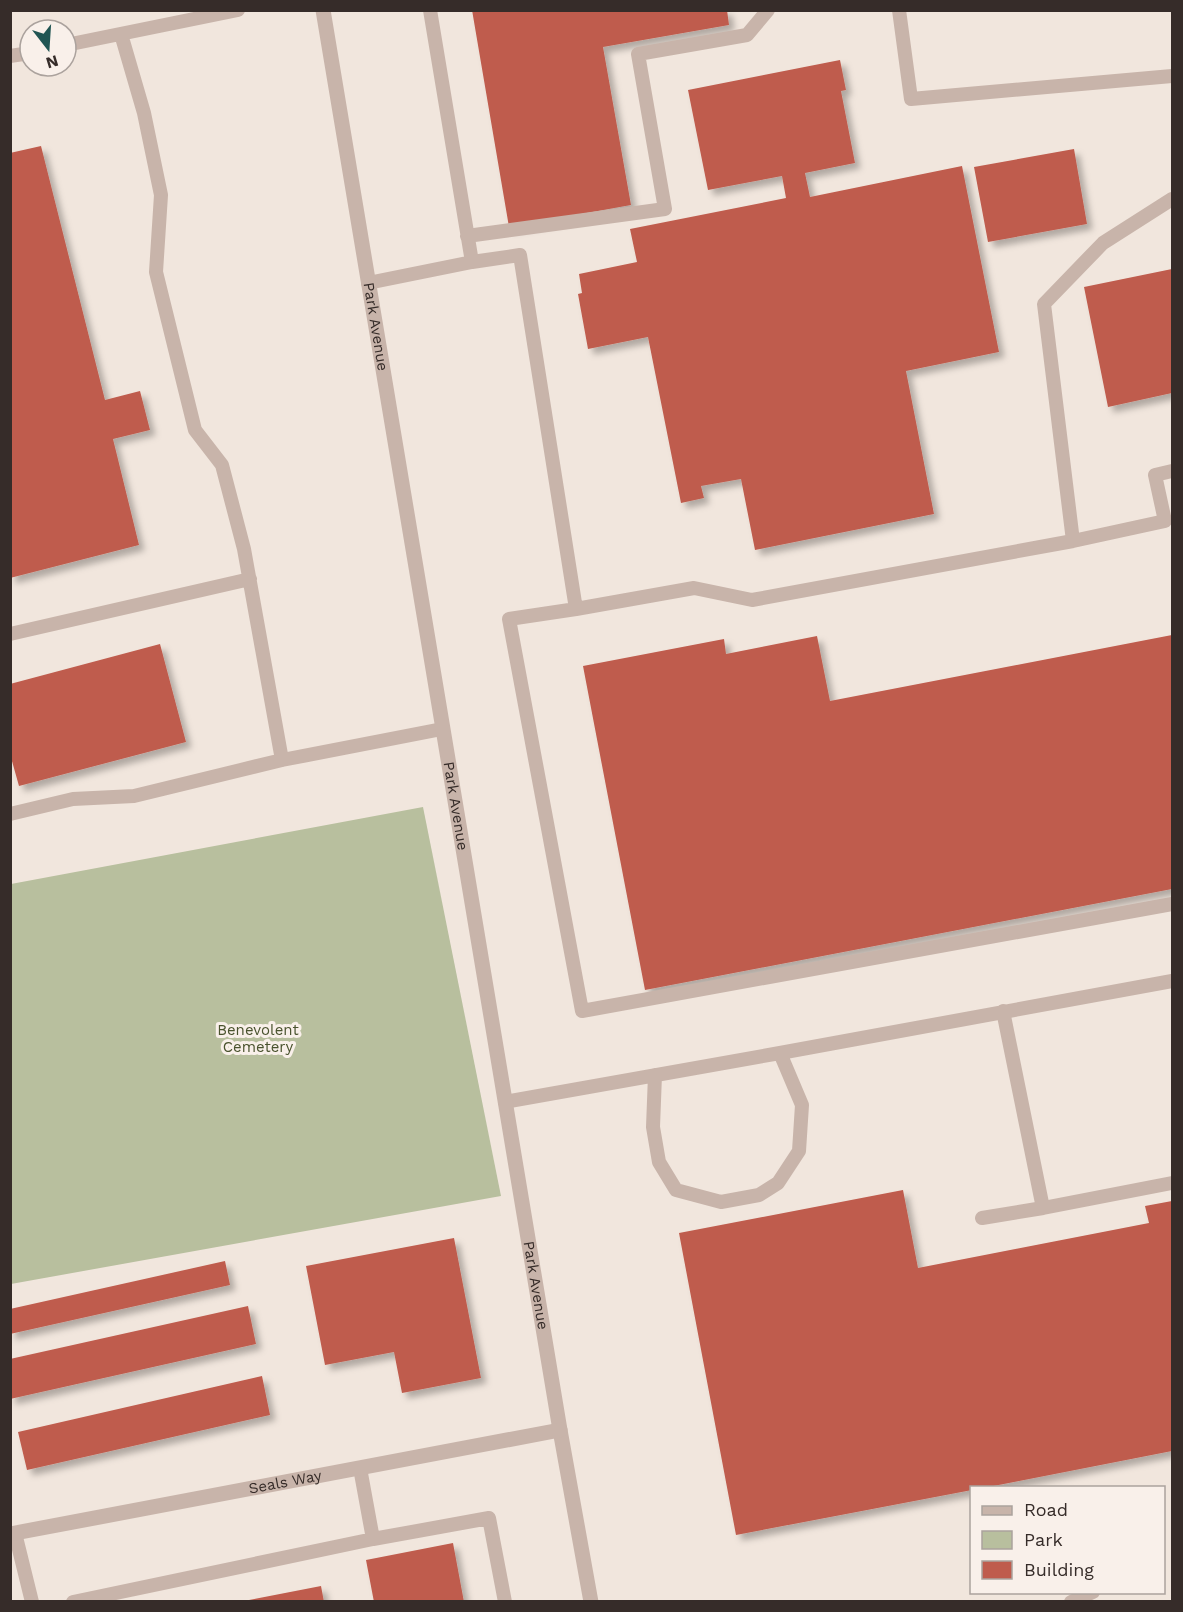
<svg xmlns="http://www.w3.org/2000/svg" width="1183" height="1612" viewBox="0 0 1183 1612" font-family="'Work Sans',sans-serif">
	<defs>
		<filter id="shadow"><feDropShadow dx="5.5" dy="5.5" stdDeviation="3" flood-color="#0004"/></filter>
	</defs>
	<rect width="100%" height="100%" fill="#f1e6dd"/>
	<path fill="#b8bf9e" d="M423,807L501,1196L11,1284V884Z"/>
	<path fill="#bf5c4d" filter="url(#shadow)" d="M472,10H727L729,25L603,47L631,205L509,227Z
		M840,60L846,90L841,91L855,163L805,173L810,197L962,166L999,352L906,371L934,514L755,550L741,479L701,486L704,498L681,503L648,337L588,349L578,294L582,293L579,274L637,262L630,229L786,198L782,176L708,190L688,90Z
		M41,146L105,400L140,391L150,430L113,439L139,545L10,578V153Z
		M1074,149L1087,224L988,242L974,167Z
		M1172,269V393L1108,407L1084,287Z
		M1172,635V889L645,990L583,666L724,639L726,654L817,636L830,701Z
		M160,644L186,742L19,786L10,754V684Z
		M903,1190L918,1268L1149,1223L1145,1206L1172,1201V1451L983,1488H972V1490L736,1535L679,1233Z
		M454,1238L481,1378L402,1393L394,1352L325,1365L306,1266Z
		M225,1261L230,1285L10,1334V1309Z
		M248,1306L256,1344L10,1399V1359Z
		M262,1376L270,1415L27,1470L18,1432Z
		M453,1543L464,1602H374L366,1560Z
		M321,1586L324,1602H249V1600Z"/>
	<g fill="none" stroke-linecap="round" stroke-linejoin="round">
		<path stroke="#c8b4aa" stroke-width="14" d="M899,10L911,99L1172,76
			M121,34L144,113L161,195L156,272L195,430L222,465L244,549L282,760
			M66,45L238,10
			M10,56L30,53
			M467,236L665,209L638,54L747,35L768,10
			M472,262L520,255L576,609L694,588L752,600L1073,541L1165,521L1155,475L1172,471
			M368,283L472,262L430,10
			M1073,541L1044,304L1103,243L1172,199
			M576,609L509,619L582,1011L1172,904
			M10,634L250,579
			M10,814L73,799L134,796L282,760L442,729
			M1003,1011L1043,1208L1172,1183
			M655,1075L653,1127L659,1162L676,1190L721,1202L759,1195L778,1183L799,1151L802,1105L780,1053
			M505,1102L780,1053L1172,981
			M982,1218L1043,1208
			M360,1468L373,1539L489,1518L505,1602
			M15,1533L32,1602
			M73,1602L373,1539
			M1071,1602L1093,1592"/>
		<g stroke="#c8b4aa" stroke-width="15">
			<path id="s1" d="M323,10L560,1430L591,1602"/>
			<path id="s2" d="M10,1534L560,1430"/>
		</g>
	</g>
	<g text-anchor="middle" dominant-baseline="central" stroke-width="6" stroke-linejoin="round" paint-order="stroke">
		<g font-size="15" fill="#362c29" stroke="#f9f0ea">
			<text stroke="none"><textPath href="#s1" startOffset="321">Park Avenue</textPath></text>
			<text stroke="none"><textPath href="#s1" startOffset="807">Park Avenue</textPath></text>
			<text stroke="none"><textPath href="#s1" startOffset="1293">Park Avenue</textPath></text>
			<text stroke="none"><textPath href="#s2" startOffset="280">Seals Way</textPath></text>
		</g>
		<g font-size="15" fill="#4a532e" stroke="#f9f0ea">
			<text x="258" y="1030">Benevolent<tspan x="258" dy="17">Cemetery</tspan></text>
		</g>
	</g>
	<rect width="1183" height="1612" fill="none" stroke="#362c29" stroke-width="24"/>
	<rect x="970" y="1486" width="195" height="108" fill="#f9f0ea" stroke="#aba29d" stroke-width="1.5"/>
	<rect x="982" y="1506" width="30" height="9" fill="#c8b4aa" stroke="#aba29d" stroke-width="1.5"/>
	<text x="1024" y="1516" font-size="18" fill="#362c29">Road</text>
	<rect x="982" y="1531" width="30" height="18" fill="#b8bf9e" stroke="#aba29d" stroke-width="1.5"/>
	<text x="1024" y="1546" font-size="18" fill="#362c29">Park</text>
	<rect x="982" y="1561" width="30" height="18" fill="#bf5c4d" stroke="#aba29d" stroke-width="1.5"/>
	<text x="1024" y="1576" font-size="18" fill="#362c29">Building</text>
	<g transform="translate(48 48) rotate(163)"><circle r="28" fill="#f9f0ea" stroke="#aba29d" stroke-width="1.5"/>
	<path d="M0-4.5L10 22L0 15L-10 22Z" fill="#215553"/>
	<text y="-9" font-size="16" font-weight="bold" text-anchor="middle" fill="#362c29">N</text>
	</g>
</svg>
